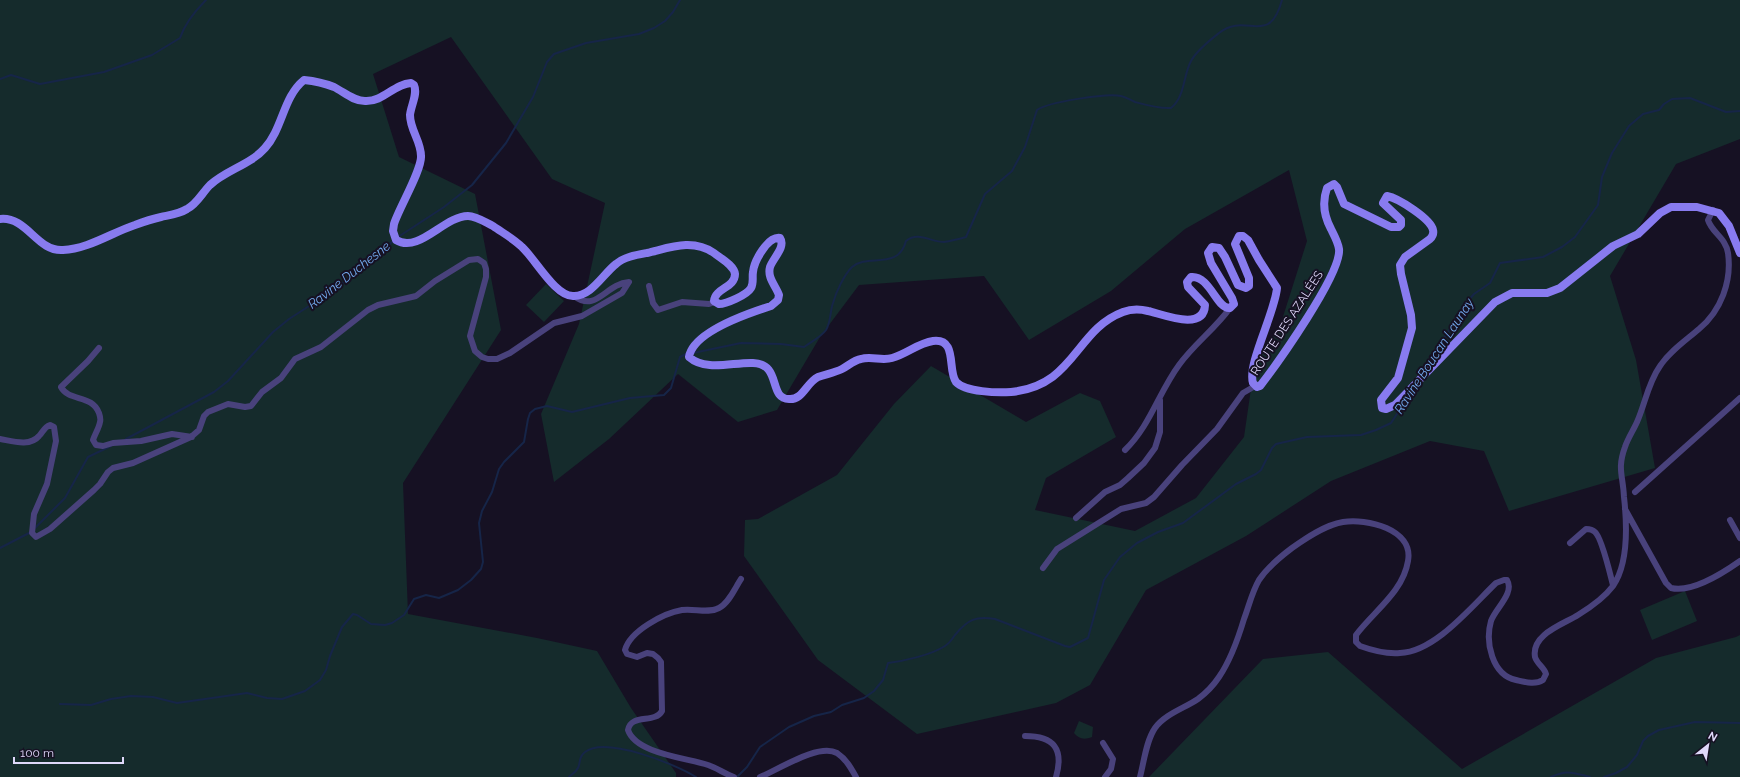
<svg xmlns="http://www.w3.org/2000/svg" width="1740" height="777" viewBox="0 0 1740 777" font-family="Raleway,sans-serif">
	<rect width="100%" height="100%" fill="#161123"/>
	<path fill="#152b2c" d="M0,0H1740V139L1676,164L1610,276L1636,360L1655,468L1509,511L1484,451L1430,441L1331,481L1246,536L1146,590L1090,685L1056,703L917,734L818,660L744,556L745,520L758,519L837,475L894,404L931,366L1026,422L1080,393L1100,401L1116,437L1046,478L1035,510L1135,531L1196,498L1244,437L1254,368L1281,323L1307,241L1289,170L1185,229L1111,291L1029,340L984,276L859,285L820,337L777,410L738,422L678,374L609,439L554,482L541,414L579,324L605,203L552,179L451,37L373,74L399,157L475,194L501,330L403,483L408,614L537,638L597,651L631,708L676,773V777H0Z
		M546,284L564,301L544,322L526,305Z
		M1685,591L1697,621L1652,640L1640,610Z
		M1740,635V777H1149L1263,659L1328,652L1462,769L1656,658L1736,637Z
		M1079,721L1093,727L1092,737C1084,740 1079,739 1074,733Z"/>
	<g fill="none" stroke-linecap="round" stroke-linejoin="round">
		<path stroke="#162548" stroke-width="2" d="M0,79L11,75L40,84L104,72L152,55L180,38C185,23 195,11 206,0
			M398,237L444,207L472,185L506,143L533,97L547,62L554,54L586,43L639,34L654,28L665,21L673,12L680,0
			M693,353L741,343L781,344L804,347C811,342 821,337 826,330C831,322 830,311 833,303C836,292 844,275 852,267C868,253 898,271 906,241C918,231 931,242 944,242C951,241 959,239 966,237L985,194L1012,171L1025,147L1037,110C1048,102 1107,93 1121,96C1126,97 1130,100 1135,102C1146,105 1160,109 1171,108C1185,97 1183,76 1191,61C1197,50 1210,40 1219,33C1246,11 1269,48 1282,0
			M1422,372L1468,301L1474,294L1490,283L1500,263L1543,257L1562,247L1575,237L1598,205L1602,177L1612,153L1629,126L1643,114L1659,110L1664,104L1672,99L1690,98L1726,112L1740,111
			M126,439L214,392L228,381L273,332L289,319L334,290L376,257L393,241
			M34,529L65,498L88,457L111,446
			M0,548L31,532
			M60,704L91,705L111,699L131,696L153,697L177,703L247,693L267,698L282,699L305,691L320,680L326,670L330,656L342,627L353,614L357,615L371,624L385,625L392,623L404,615L414,599L426,595L439,598L458,590L471,580L481,569L483,562L479,523L482,511L492,492L499,469L504,462L524,442L528,419L530,413L535,409L547,406L572,412L630,398L664,395L671,388L680,357L688,353
			M569,777C572,774 576,772 578,768C581,762 578,757 585,752C606,736 675,764 696,777
			M737,777L747,767L760,747L789,727L814,716L831,712L842,705L864,698L874,691L883,680L888,663C904,661 931,655 945,646C950,643 952,639 955,635C968,619 976,616 995,619L1065,646L1070,647L1088,638L1104,580L1120,557L1137,543L1158,532L1183,523L1236,484L1256,474L1261,470L1272,448L1276,444L1307,437L1361,435L1376,430L1391,423L1410,394
			M1551,777C1567,769 1574,773 1590,777
			M1604,777L1616,773L1627,767L1637,755L1643,741L1648,736L1659,730L1695,722L1740,723"/>
		<path stroke="#49427c" stroke-width="6" d="M649,286L653,303L658,310L682,302L709,304L715,302
			M99,348L88,361L61,387C69,402 92,394 99,413C100,416 101,419 100,422C99,428 95,434 93,440L96,445L103,446L113,443L141,441L172,434L192,437
			M0,439C12,441 30,447 39,436C43,432 44,427 50,425L54,427L56,441L47,484L34,514L32,533L36,537L50,529L94,490L100,484L108,472L113,468L133,463L191,437L199,430L204,416L208,412L228,404L245,407L251,406L262,392L281,378L295,359L321,347L368,310L378,305L416,296L435,281L469,260L478,259L484,263L486,269V277L470,336L475,351L482,357L488,359H497L510,353L554,323L582,316L622,293L629,282C605,284 597,313 574,296
			M1125,450C1150,426 1159,392 1179,365C1194,344 1215,329 1230,308
			M1635,492L1740,398
			M1625,509L1666,583L1671,588C1692,593 1723,573 1740,561
			M1076,518L1105,492L1120,485L1128,478L1144,463L1155,448L1160,432V400
			M1730,520L1740,538
			M1570,543L1586,529C1589,529 1592,529 1595,532C1602,538 1610,574 1613,585
			M1043,568L1057,549L1121,509L1146,503L1154,497L1182,465L1217,429L1243,393L1255,386
			M1025,736C1054,736 1064,749 1056,777
			M1103,743L1113,759L1111,769L1105,777
			M734,777C725,774 717,768 708,765C688,758 636,754 628,730C631,713 655,724 662,711L661,662L658,658L653,654L647,653L637,657L627,654L625,650C630,631 664,613 682,610C694,608 708,614 719,608C729,603 735,588 741,579
			M760,777C778,770 818,743 837,753C846,759 851,768 856,777
			M1140,777C1144,762 1146,741 1155,728C1165,714 1185,708 1198,699C1206,693 1213,686 1219,677C1230,661 1238,639 1244,619C1249,606 1252,592 1259,580C1267,568 1280,557 1292,548C1306,538 1325,525 1343,522C1366,518 1414,529 1408,561C1403,592 1374,611 1356,635V642L1360,646C1371,650 1388,654 1400,653C1435,652 1472,606 1496,583L1504,580H1507C1515,593 1495,609 1491,621C1485,642 1492,675 1516,680C1525,682 1535,685 1543,680L1546,674C1544,667 1537,664 1535,657C1531,634 1564,624 1578,615C1591,607 1604,598 1613,586C1629,563 1627,524 1624,497C1623,475 1617,469 1625,447C1628,438 1633,431 1637,422C1645,404 1648,383 1660,366C1670,351 1685,341 1699,329C1721,311 1732,281 1728,253C1726,238 1712,233 1708,220L1713,210"/>
		<path stroke="#887bef" stroke-width="8" d="M0,219C27,216 37,252 63,250C88,249 111,233 135,225C143,222 152,219 161,217C170,215 179,214 187,209C197,204 202,193 210,185C226,170 250,165 265,148C283,128 283,97 304,80C314,81 324,83 334,87C344,92 353,101 365,101C383,102 394,84 411,83L414,85C418,94 411,105 410,115C410,130 421,141 421,156C422,170 399,208 394,224L393,231L396,240C419,254 444,216 468,216C476,216 485,222 493,226C503,233 514,239 522,247C536,260 555,296 573,296C591,297 603,274 616,264C624,257 636,255 647,253C669,248 692,238 714,253C720,258 734,265 735,274C735,288 715,288 714,301L719,304C726,304 747,295 751,288C754,283 752,277 753,272C754,261 768,236 780,238C786,247 773,258 770,267C767,278 776,286 779,295L778,300L771,306C749,313 693,332 689,357C706,372 733,362 753,363C782,364 768,399 789,399C803,400 806,383 818,377C826,374 834,373 842,369C848,366 854,360 861,359C871,356 882,361 892,358C907,354 918,343 933,341C958,338 947,370 956,382C965,392 998,393 1011,392C1075,386 1075,330 1123,312C1131,309 1140,309 1148,311C1162,314 1204,332 1205,305L1188,287L1187,282L1191,277C1210,275 1217,310 1230,308L1234,304L1232,298L1211,263L1208,253L1212,247L1219,248L1225,257L1238,285L1246,288L1249,286V278L1235,244L1239,236H1243L1248,240L1259,260L1277,288C1275,313 1247,364 1253,383L1257,387L1260,386C1277,364 1342,273 1339,249C1338,242 1334,235 1331,229C1324,216 1322,202 1327,188L1334,184L1337,187L1344,204L1391,227H1399L1401,225V220L1383,203L1387,196C1398,198 1431,219 1433,230C1434,234 1432,237 1430,239L1405,257L1400,265L1401,274L1411,315L1412,328L1398,378L1381,400L1382,408L1386,409L1395,405L1495,302L1512,293H1547L1560,288L1613,246L1638,234L1660,213L1671,207H1697L1719,213L1729,226L1740,253"/>
	</g>
	<g text-anchor="middle" dominant-baseline="central" stroke-width="4" stroke-linejoin="round" paint-order="stroke">
		<g font-size="12" fill="#dfd8fa" stroke="#161123">
			<text transform="translate(1287 323) rotate(-57)">ROUTE DES AZALÉES</text>
		</g>
		<g font-size="13" font-style="italic" fill="#73aaee" stroke="#161123">
			<text transform="translate(349 275) rotate(-38)">Ravine Duchesne</text>
			<text transform="translate(1434 356) rotate(-57)">Ravine Boucan Launay</text>
		</g>
	</g>
	<g transform="translate(1708 745) rotate(30)" stroke="#161123" stroke-width="3" paint-order="stroke">
	<path d="M0-3L7 15L0 10L-7 15Z" fill="#dfd8fa"/>
	<text y="-6" font-size="11" font-weight="bold" text-anchor="middle" fill="#dfd8fa">N</text>
	</g>
	<path d="M14 757v6h109v-6" fill="none" stroke="#dfd8fa" stroke-width="2"/>
	<text x="20" y="757" font-size="12" fill="#dfd8fa" stroke="#161123" stroke-width="3" paint-order="stroke">100 m</text>
</svg>
